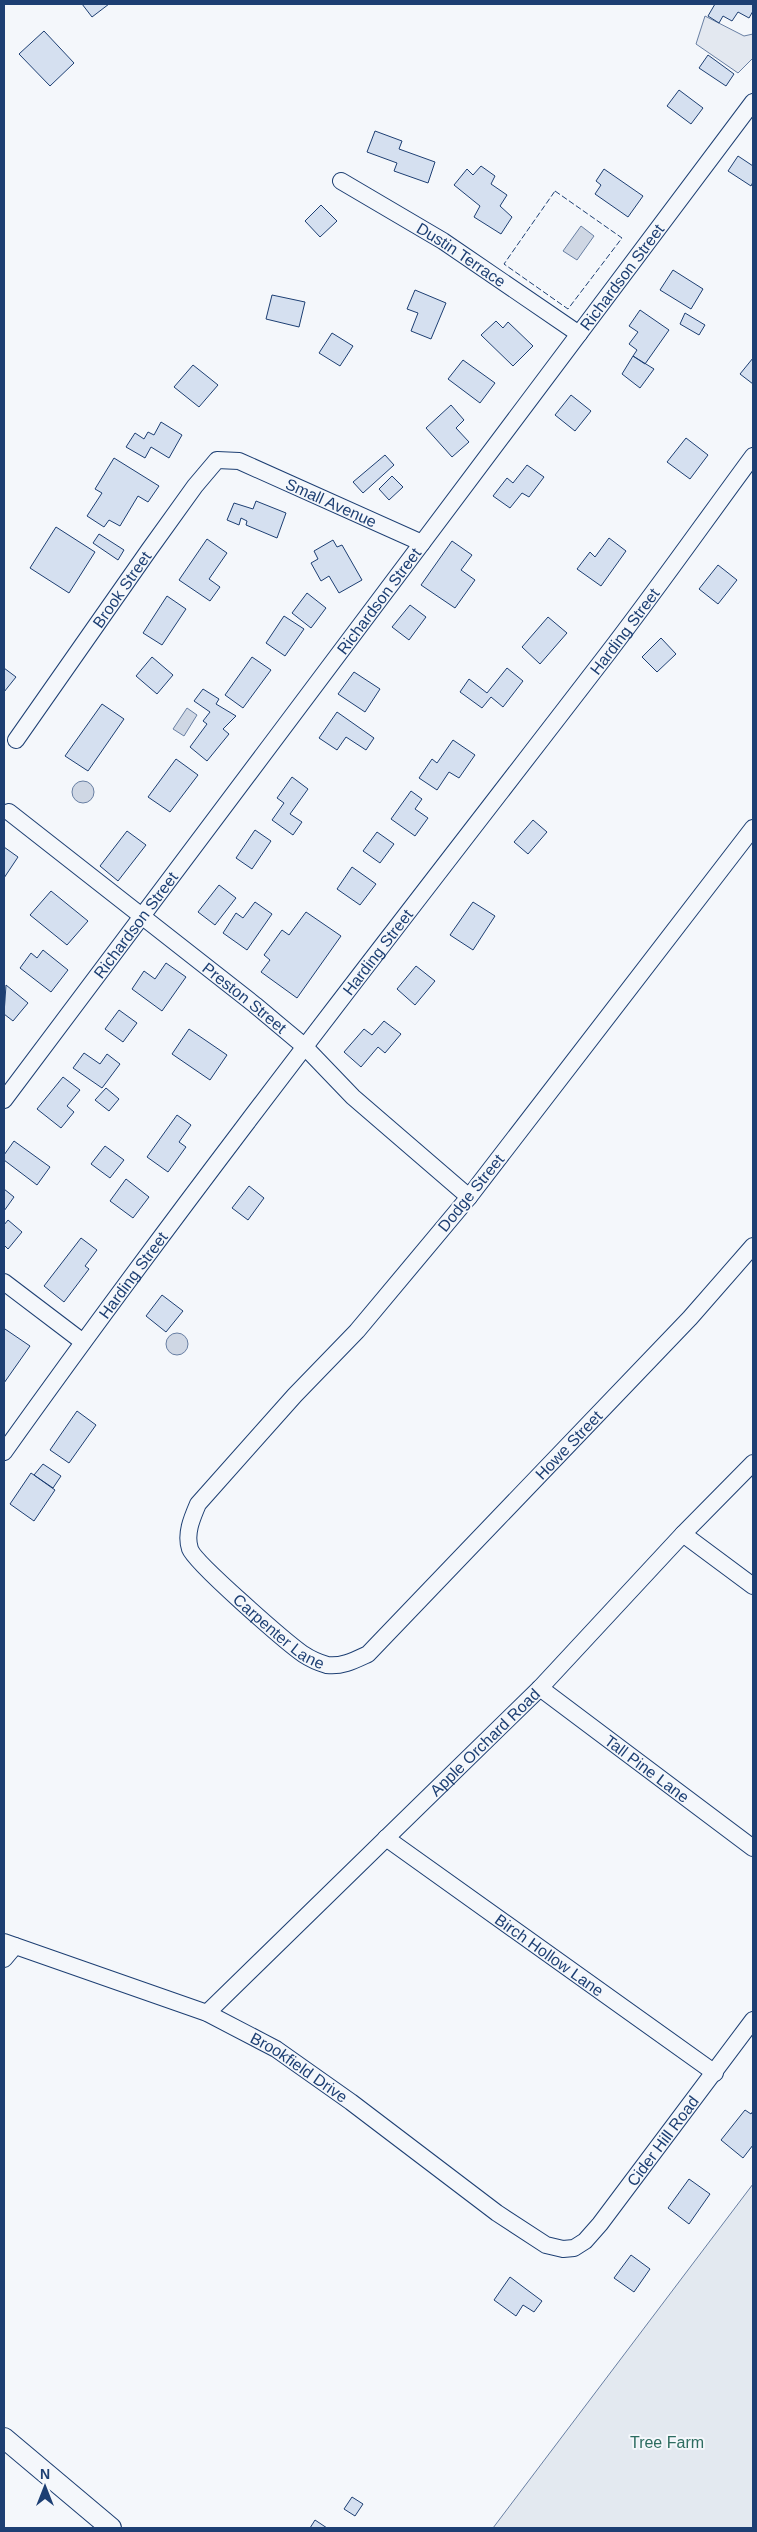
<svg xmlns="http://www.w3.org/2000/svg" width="757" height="2532" viewBox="0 0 757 2532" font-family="Helvetica,sans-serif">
	<rect width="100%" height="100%" fill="#f4f7fb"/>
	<path fill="#e3e9f0" stroke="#687fa3" d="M753,2184V2528H493Z"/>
	<path fill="#e3e8f0" stroke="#687fa3" d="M705,16L744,36L753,34V58L738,73L696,44Z"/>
	<path fill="#cfd7e4" stroke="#687fa3" d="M581,226L594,236L577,260L563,251Z
		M187,708L197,715L184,736L173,729Z
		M72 792a11 11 0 1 1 22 0a11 11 0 1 1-22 0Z
		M166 1344a11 11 0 1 1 22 0a11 11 0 1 1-22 0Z"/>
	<path fill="#d5e0f0" stroke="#1d3f73" d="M82,4H109L92,17Z
		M715,4H753V11L749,18L738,12L732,21L723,16L719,23L708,16Z
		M44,31L74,63L50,86L19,54Z
		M708,55L734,74L726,86L699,68Z
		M679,90L703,108L691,124L667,106Z
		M375,131L402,141L399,149L435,162L428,183L394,171L397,163L367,152Z
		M738,156L753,166V182L751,186L728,171Z
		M481,166L495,176L491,184L507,195L500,206L512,217L501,234L474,217L480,206L454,185L467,169L473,175Z
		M604,169L643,196L628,217L595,194L601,185L596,181Z
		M321,205L337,221L320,237L305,221Z
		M673,270L703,289L691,309L660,290Z
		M415,290L446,303L431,339L411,331L418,313L407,309Z
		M272,295L305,302L299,327L266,319Z
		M640,310L669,330L645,364L633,356L637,350L629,344L638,332L629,326Z
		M685,313L705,325L699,335L680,324Z
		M496,321L503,328L508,322L533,346L513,366L481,335Z
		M332,333L353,346L340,366L319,353Z
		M633,356L654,369L640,388L622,374Z
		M753,358V384L740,374Z
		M463,360L495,383L480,403L448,379Z
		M193,365L218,385L199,407L174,387Z
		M571,395L591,411L575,431L555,415Z
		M451,405L464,420L456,428L469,442L452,457L426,428Z
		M161,422L182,435L169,458L151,447L145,458L126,447L135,433L144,439L148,432L154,435Z
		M686,438L708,455L690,479L667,462Z
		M385,455L394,465L363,493L353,482Z
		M114,458L159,486L148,502L138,496L120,526L109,520L104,527L87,516L102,493L95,489Z
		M527,465L544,477L529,497L522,493L510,508L493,496L507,478L513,483Z
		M392,476L403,487L389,500L379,489Z
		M256,501L286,513L277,538L246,525L247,521L241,518L239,525L227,520L234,503L253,509Z
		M56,527L95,552L69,593L30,568Z
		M99,534L124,550L118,560L93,543Z
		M609,538L626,551L601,586L577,569L590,552L595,557Z
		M207,539L227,553L209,579L220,587L210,601L179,580Z
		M333,540L337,547L342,545L362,580L339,593L329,576L321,581L311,563L318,559L314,551Z
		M452,541L472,555L461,570L475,580L455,608L421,585Z
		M718,565L737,580L718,604L699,589Z
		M307,593L326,608L311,628L292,613Z
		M167,596L186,609L162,645L143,633Z
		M410,605L426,617L409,640L392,627Z
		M284,616L304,629L285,656L266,643Z
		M548,617L567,633L540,664L522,647Z
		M661,638L676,654L657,672L642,657Z
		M152,657L173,675L157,694L136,676Z
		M252,657L271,670L243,708L225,695Z
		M4,668L16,677L4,692Z
		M507,668L523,681L503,707L491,697L482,708L460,692L469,679L487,693Z
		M354,672L380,689L365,712L338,694Z
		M203,689L219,699L216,704L236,716L223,729L229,734L207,761L190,747L207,724L203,721L210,712L194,701Z
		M102,704L124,719L88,771L65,756Z
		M337,712L374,738L366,750L346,737L337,750L319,738Z
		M453,740L475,755L459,778L449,772L437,790L419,778L432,759L437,763Z
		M176,759L198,775L170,812L148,797Z
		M292,777L308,789L290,814L302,822L293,835L272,820L284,803L277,798Z
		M411,791L422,799L415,809L428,818L415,836L391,819Z
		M533,820L547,832L528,854L514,842Z
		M255,830L271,841L252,869L236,858Z
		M127,831L146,845L118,881L100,866Z
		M377,832L394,844L380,863L363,851Z
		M4,847L18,857L4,878Z
		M352,867L376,884L360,905L337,889Z
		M219,885L236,898L215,925L198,912Z
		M51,891L88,921L67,945L30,915Z
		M255,902L272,914L247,950L223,933L236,913L243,918Z
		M473,902L495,916L473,950L450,935Z
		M306,912L341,936L297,998L261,972L270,960L264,955L282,930L289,935Z
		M43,950L68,970L51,992L20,968L31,953L37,958Z
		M166,963L186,977L162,1011L132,989L144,971L155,979Z
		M416,966L435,981L415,1005L397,989Z
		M6,985L28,1003L13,1021L4,1014Z
		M119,1010L137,1023L123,1042L105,1029Z
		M384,1021L401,1034L385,1053L378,1047L361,1067L344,1052L364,1029L372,1035Z
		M189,1029L227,1055L210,1080L172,1054Z
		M84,1053L100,1064L107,1054L120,1064L102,1088L73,1068Z
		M63,1077L80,1090L67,1106L74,1112L61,1128L37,1109Z
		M106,1088L119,1099L109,1111L95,1100Z
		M177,1115L191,1125L179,1142L186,1147L168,1172L147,1157Z
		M14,1141L50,1167L37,1185L4,1160V1155Z
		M105,1146L124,1160L110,1178L91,1164Z
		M126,1179L149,1197L133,1218L110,1201Z
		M249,1186L264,1198L248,1220L232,1208Z
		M4,1189L14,1197L4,1211Z
		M8,1220L22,1232L8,1249L4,1245V1225Z
		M81,1238L97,1250L85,1266L89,1269L64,1302L44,1286Z
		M162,1295L183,1311L166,1332L146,1316Z
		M5,1329L30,1346L4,1383V1331Z
		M77,1411L96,1425L69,1463L50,1450Z
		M43,1464L61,1476L53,1488L34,1475Z
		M31,1473L55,1490L34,1521L10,1504Z
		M745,2110L751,2114L753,2111V2145L743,2158L721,2140Z
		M689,2179L710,2194L689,2224L668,2208Z
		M631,2255L650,2269L634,2292L614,2278Z
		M510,2277L542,2301L534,2312L523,2305L516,2316L494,2300Z
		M352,2497L363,2504L355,2516L344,2509Z
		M315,2520L327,2528H310Z"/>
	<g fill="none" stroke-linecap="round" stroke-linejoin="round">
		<defs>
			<g id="minor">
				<path id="s1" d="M341,181L443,241L579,334"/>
				<path id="s2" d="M16,740L149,550L195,486L217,460L239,461L422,543"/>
				<path id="s3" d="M9,812L255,1005L304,1046L353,1097L469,1197"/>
				<path id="s4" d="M753,828L469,1197L357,1331L295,1395L198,1504C192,1518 185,1534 190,1549C195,1563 286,1642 303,1654C309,1658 320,1663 327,1665C342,1667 355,1660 368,1654L690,1318L753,1246"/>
				<path id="s5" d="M4,1100L753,102"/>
				<path d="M4,1282L83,1342"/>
				<path id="s6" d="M4,1452C198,1180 405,917 608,653C658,588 705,521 753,456"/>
				<path d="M683,1534L753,1586"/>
				<path id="s7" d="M540,1688L753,1848"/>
				<path id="s8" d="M386,1838L715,2073"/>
				<path id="s9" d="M4,1942L207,2013L276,2049L351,2102L497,2213L546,2245L563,2249L574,2248L585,2241L600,2224L753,2020"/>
				<path d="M4,1959L15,1946"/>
				<path id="s10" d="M207,2013L540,1688L683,1534L753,1463"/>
			</g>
			<path id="tertiary" d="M4,2438L111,2528"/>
		</defs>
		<use href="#minor" stroke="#1d3f73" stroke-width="18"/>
		<use href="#tertiary" stroke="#1d3f73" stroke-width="22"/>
		<use href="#minor" stroke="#f4f7fb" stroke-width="16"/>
		<use href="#tertiary" stroke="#f4f7fb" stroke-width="20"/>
		<path stroke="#1d3f73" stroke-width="1" stroke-dasharray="6 2.5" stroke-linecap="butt" d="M555,191L622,238L568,309L504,264Z"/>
	</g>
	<g text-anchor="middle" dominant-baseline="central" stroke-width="4" stroke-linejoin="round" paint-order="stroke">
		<g font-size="16" fill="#1d3f73" stroke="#f4f7fb">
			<text stroke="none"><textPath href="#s1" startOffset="141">Dustin Terrace</textPath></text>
			<text stroke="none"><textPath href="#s5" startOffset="1029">Richardson Street</textPath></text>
			<text stroke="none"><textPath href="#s2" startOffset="468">Small Avenue</textPath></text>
			<text stroke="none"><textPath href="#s2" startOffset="184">Brook Street</textPath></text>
			<text stroke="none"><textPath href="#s5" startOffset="624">Richardson Street</textPath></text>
			<text stroke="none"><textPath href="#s6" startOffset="1029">Harding Street</textPath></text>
			<text stroke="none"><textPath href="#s5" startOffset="219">Richardson Street</textPath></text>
			<text stroke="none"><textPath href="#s6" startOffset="624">Harding Street</textPath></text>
			<text stroke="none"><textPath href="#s3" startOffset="300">Preston Street</textPath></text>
			<text transform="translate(471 1193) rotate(-51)">Dodge Street</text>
			<text stroke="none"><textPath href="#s6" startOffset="219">Harding Street</textPath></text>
			<text stroke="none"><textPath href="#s4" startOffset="1436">Howe Street</textPath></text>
			<text stroke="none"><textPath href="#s4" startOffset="1044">Carpenter Lane</textPath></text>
			<text stroke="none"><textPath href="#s10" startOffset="388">Apple Orchard Road</textPath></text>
			<text stroke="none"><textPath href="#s7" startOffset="134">Tall Pine Lane</textPath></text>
			<text stroke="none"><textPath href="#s8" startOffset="201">Birch Hollow Lane</textPath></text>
			<text stroke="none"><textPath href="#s9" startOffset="322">Brookfield Drive</textPath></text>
			<text stroke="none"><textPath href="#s9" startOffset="795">Cider Hill Road</textPath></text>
		</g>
		<g font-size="16" fill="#2c6c60" stroke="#f4f7fb">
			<text x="667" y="2442">Tree Farm</text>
		</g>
	</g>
	<rect width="757" height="2532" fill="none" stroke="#1d3f73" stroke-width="10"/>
	<g transform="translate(45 2487)" stroke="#f4f7fb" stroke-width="4" paint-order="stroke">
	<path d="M0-4L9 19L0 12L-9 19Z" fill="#1d3f73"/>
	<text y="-8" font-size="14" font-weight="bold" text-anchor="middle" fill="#1d3f73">N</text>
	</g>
</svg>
